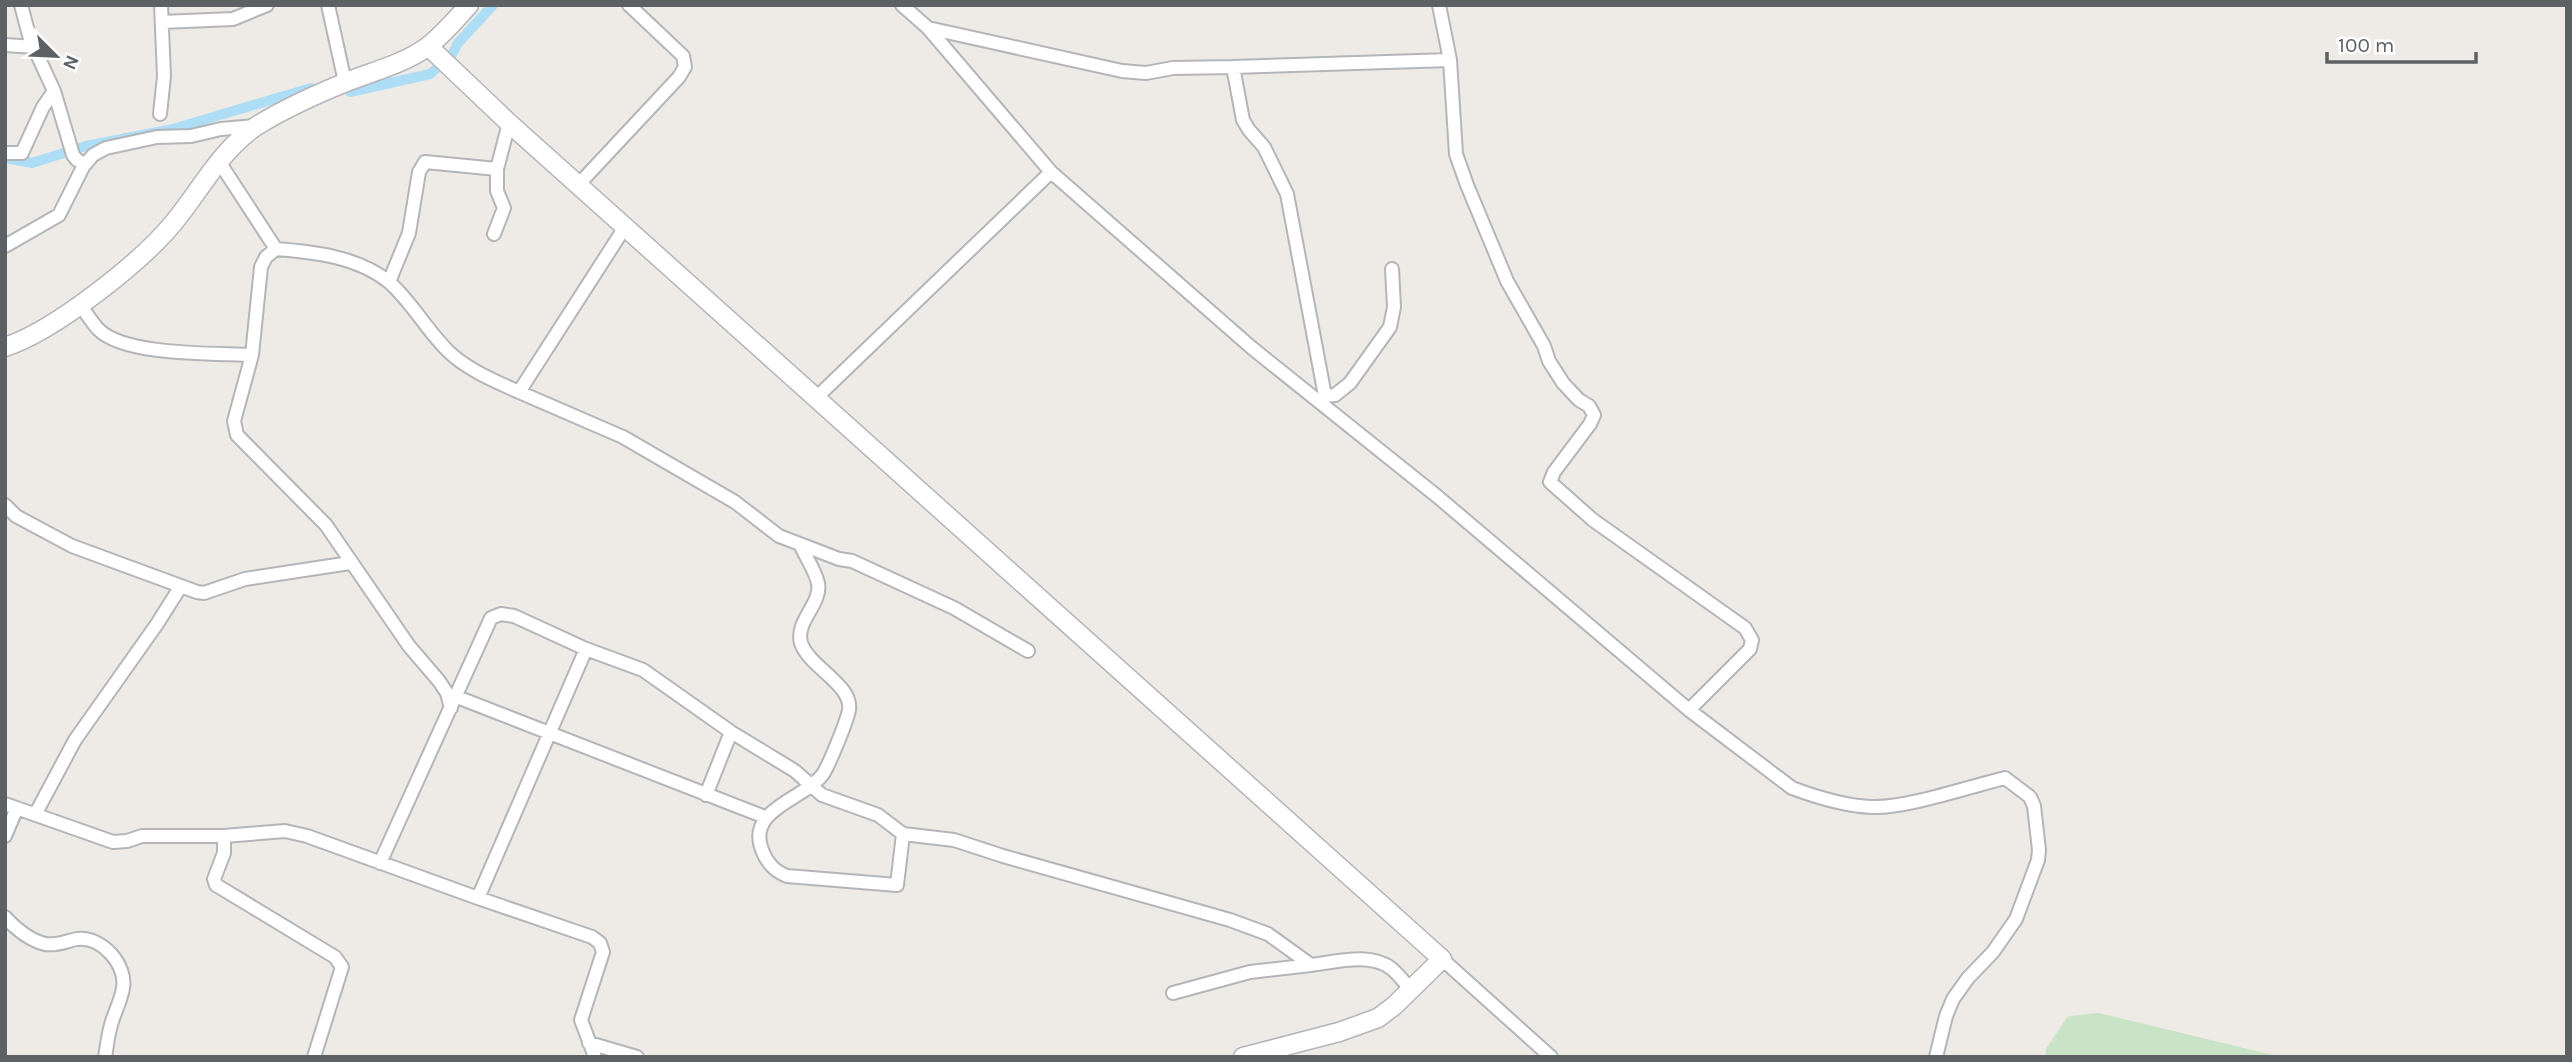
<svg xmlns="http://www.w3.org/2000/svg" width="2572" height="1062" viewBox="0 0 2572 1062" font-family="Karla,sans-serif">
	<rect width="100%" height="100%" fill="#eeebe6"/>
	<path fill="#c8e3c5" d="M2099,1013L2281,1057H2045L2046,1049L2068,1016Z"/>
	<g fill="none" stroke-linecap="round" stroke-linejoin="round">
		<path stroke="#aeddf6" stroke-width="10" d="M350,92L430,74L451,56L458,43L493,5
			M5,158L32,163L86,146L173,129L311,88"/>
		<defs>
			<path id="street" d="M328,5L345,82
				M902,5L928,28L1051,172L1252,348L1438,497L1689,710L1792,788C1816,797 1846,806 1872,807C1908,808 1968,787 2005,778L2030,797L2034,806L2039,850L2038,860L2016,919L1993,952L1968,978L1953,999L1946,1016L1936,1057
				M1439,5L1450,60L1456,154L1467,185L1507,281L1544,346L1549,361L1563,383L1579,400L1589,406L1594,415L1590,424L1554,472L1550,482L1593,520L1745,628L1752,640L1750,649L1689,710
				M162,22L233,19L267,5
				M928,28L1122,71L1146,73L1173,68L1233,67
				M5,45L35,47
				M54,91L73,155L77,160L85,164
				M160,114L164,76L161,5
				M5,153H22L43,107L54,91L30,39L21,5
				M218,160L276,249C315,252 358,257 389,282C412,302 427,331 449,352C468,370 495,381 519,392
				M579,184L679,77L685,67L683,56L629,5
				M625,227L519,392L623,437L735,502L779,536L839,559L852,561L954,608L1028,651
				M494,234L504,208L497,191V169L509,123
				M5,246L59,215L83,167L93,155L106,148L157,137L191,136L221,129L255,126
				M276,249L266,257L261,267L252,355L234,421L237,435L326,525L409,646L439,681L447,693L451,708
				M389,282L409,233L419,172L425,162L497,169
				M79,304C86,312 92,323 99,330C126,356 214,353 252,355
				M1325,396L1335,395L1350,383L1390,327L1394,307L1392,269
				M817,397L1051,172
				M1321,403L1325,396L1287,194L1264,147L1249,130L1243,120L1233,67L1450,60
				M5,505L16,516L72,546L197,592L204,593L245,579L350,563
				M800,544C805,556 815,570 818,583C822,604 795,621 801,643C809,667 853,685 849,710C847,721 829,765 823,774C804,800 746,809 762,850C767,863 774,871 787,876L897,885L903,834
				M457,697L765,817
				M706,795L731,732
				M5,804L113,842L127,841L142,836H224L285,831L307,836L478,898L592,937L600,943L603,952L581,1020L595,1057
				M36,813L75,740L157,624L181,586
				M5,836L17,808
				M224,836V853L214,879L216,885L335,957L342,967L314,1057
				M380,863L491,618L501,614L514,616L586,649L643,670L731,732L795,771L822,795L878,815L903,834L954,840L1003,856L1230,920L1268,934L1311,965C1336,962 1371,952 1392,969C1399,975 1405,983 1411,990
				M478,898L586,649
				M5,917C16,929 29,940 45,944C57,946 66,941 77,939C102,936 127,965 123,988C121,1001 114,1013 111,1025C108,1035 107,1046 105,1057
				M1442,959L1551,1057
				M1173,993L1250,972L1311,965
				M589,1043L637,1057"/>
			<path id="secondary" d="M428,46L509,123L1442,959L1394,1006L1378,1018L1339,1032L1243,1057
				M5,347C54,331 142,262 175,221C202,188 221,149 258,125C286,108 319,93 349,81C375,71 405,63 427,47C442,36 456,19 469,5"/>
		</defs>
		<use href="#street" stroke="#b3b6b9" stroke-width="16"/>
		<use href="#secondary" stroke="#b2b5b9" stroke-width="21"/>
		<use href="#street" stroke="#fff" stroke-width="12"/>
		<use href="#secondary" stroke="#fff" stroke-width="18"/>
	</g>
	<rect width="2572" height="1062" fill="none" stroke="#5d6164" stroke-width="14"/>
	<g transform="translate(56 56) rotate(114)" stroke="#ffffff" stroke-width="5" paint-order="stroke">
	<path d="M0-5L12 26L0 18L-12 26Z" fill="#5d6164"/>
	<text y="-10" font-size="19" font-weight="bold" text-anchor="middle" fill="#5d6164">N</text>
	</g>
	<path d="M2327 52v10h149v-10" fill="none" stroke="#5d6164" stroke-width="3.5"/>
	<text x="2338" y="52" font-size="21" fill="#5d6164" stroke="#ffffff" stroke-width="5" paint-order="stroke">100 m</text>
</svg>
